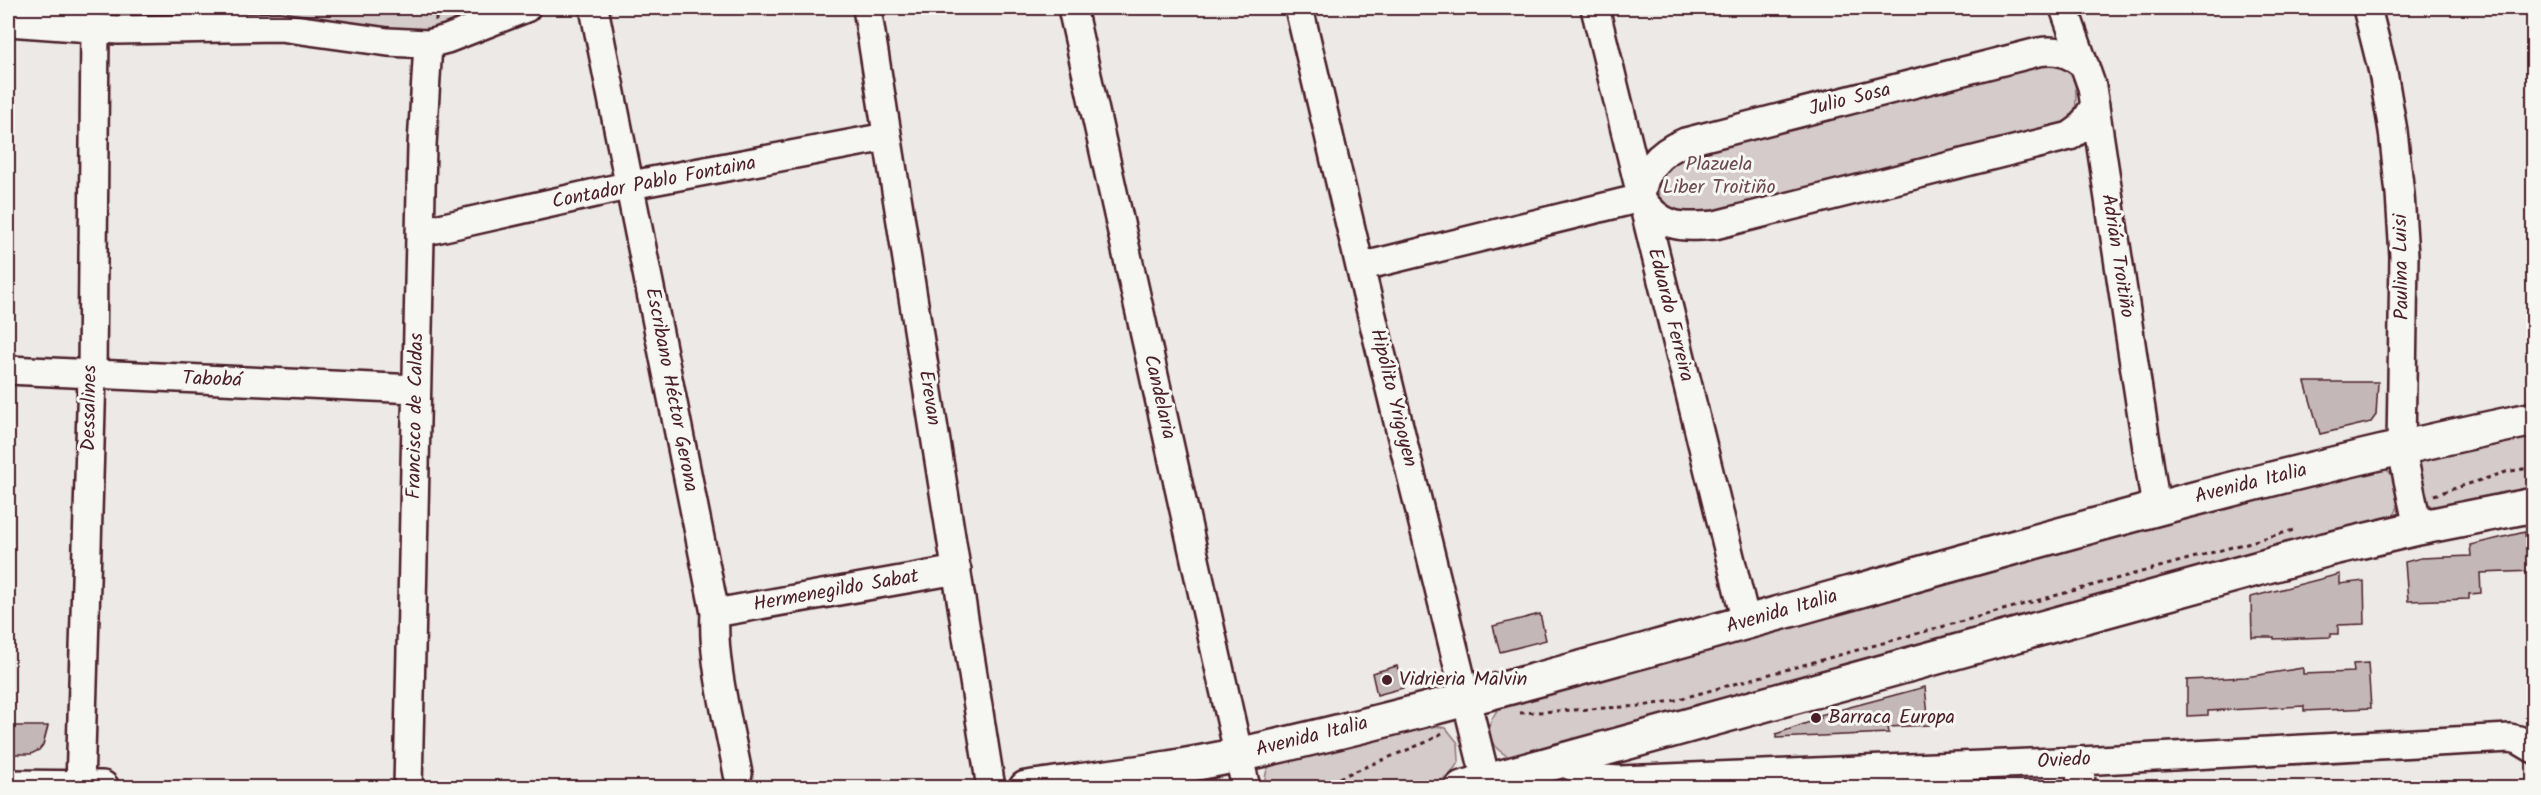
<svg xmlns="http://www.w3.org/2000/svg" width="2541" height="795" viewBox="0 0 2541 795" font-family="Kalam,sans-serif">
	<rect width="100%" height="100%" fill="#ece9e6"/>
	<filter id="ink" filterUnits="userSpaceOnUse"><feTurbulence type="fractalNoise" baseFrequency=".0167" numOctaves="2"/><feDisplacementMap in="SourceGraphic" scale="12" xChannelSelector="R" yChannelSelector="G"/><feConvolveMatrix kernelMatrix="1 2 1 2 8 2 1 2 1" color-interpolation-filters="sRGB"/></filter>
	<g filter="url(#ink)">
		<path fill="#d4cbca" stroke="#8f757a" stroke-width="1.5" d="M8,8H504L442,31L8,16Z
			M2027,62L2062,64C2080,83 2076,92 2075,115L2064,125L1706,218L1663,209C1655,186 1654,174 1669,154Z
			M2533,435V494L2433,508C2425,502 2417,484 2417,473C2417,466 2422,461 2426,457Z
			M2381,467C2400,474 2404,503 2392,518L1512,758C1486,747 1482,725 1502,705L1903,592Z
			M1427,725L1446,728L1458,743L1459,761L1450,775L1442,780L1411,787L1263,788L1267,769L1278,761Z
			M1208,776L1226,787L1130,788Z"/>
		<path fill="#c4b7b7" stroke="#4a1f2b" stroke-width="1.5" d="M2305,382H2378L2376,415L2371,422L2320,434Z
			M2525,532L2526,541H2534V571L2480,573L2481,593L2469,594V599L2408,601L2405,562L2421,558L2471,556L2470,545Z
			M2340,574V584L2364,581L2365,624L2338,625V634H2331V637L2274,639V637H2252L2251,597Z
			M1540,614L1546,640L1500,652L1493,626Z
			M2368,663L2371,708L2304,711V706L2208,711V715L2187,716V680L2246,677L2303,668V674L2354,672L2353,664Z
			M1397,666L1403,688L1377,695L1372,673Z
			M1925,687L1929,725L1888,727L1889,733L1776,738V734L1821,718L1820,715Z
			M13,726H48L43,745L39,750L31,754H13Z"/>
		<g fill="none" stroke-linecap="round" stroke-linejoin="round">
			<defs>
				<path id="minor" d="M594,8L715,613C712,663 729,725 738,774
					M867,8L991,788
					M1072,8L1246,788
					M1299,8L1360,267L1488,788
					M1595,8L1746,622
					M2064,8L2092,87L2156,508
					M2367,8L2383,72L2393,131L2400,194L2404,256L2401,446L2418,528
					M8,22L118,30L280,27L388,42L428,44L447,39L526,8
					M2085,66C2070,53 2058,49 2038,52L1685,142C1660,152 1643,169 1641,198C1661,228 1680,228 1715,225L2070,136L2081,128L2095,105
					M422,232L631,185L886,137
					M1360,267L1641,198
					M8,370L416,389
					M715,613L957,570
					M1559,761L1603,779L1620,780L2080,761L2510,738L2519,740L2534,749
					M2080,761L2081,788
					M80,787L92,375L95,29
					M408,788L422,145L428,44"/>
				<path id="major" d="M8,787L102,788
					M1026,788C1098,778 1171,770 1242,754C1379,724 1515,686 1650,649C1944,568 2235,480 2534,419
					M1462,788L2325,550L2418,528L2534,505"/>
			</defs>
			<use href="#minor" stroke="#4a1f2b" stroke-width="32"/>
			<use href="#major" stroke="#4a1f2b" stroke-width="38"/>
			<path stroke="#4a1f2b" stroke-width="3" stroke-dasharray="4.5 4.5" stroke-linecap="butt" d="M436,8V21
				M2434,495L2506,472L2534,467
				M1520,713L1642,706L1672,701L2294,530
				M1314,788L1429,741L1442,733"/>
			<use href="#minor" stroke="#f6f6f2" stroke-width="27"/>
			<use href="#major" stroke="#f6f6f2" stroke-width="33"/>
		</g>
	</g>
	<g fill="#4a1f2b" stroke="#f6f6f2" stroke-width="2">
		<circle cx="1387" cy="680" r="6"/>
		<circle cx="1816" cy="718" r="6"/>
	</g>
	<g text-anchor="middle" dominant-baseline="central" stroke-width="6" stroke-linejoin="round" paint-order="stroke">
		<g font-size="20" fill="#4a1f2b" stroke="#f6f6f2">
			<text transform="translate(1850 100) rotate(-14)">Julio Sosa</text>
			<text transform="translate(654 183) rotate(-11)">Contador Pablo Fontaina</text>
			<text transform="translate(2117 256) rotate(81)">Adrián Troitiño</text>
			<text transform="translate(2402 267) rotate(-91)">Paulina Luisi</text>
			<text transform="translate(1670 315) rotate(76)">Eduardo Ferreira</text>
			<text transform="translate(212 380) rotate(2)">Tabobá</text>
			<text transform="translate(671 390) rotate(79)">Escribano Héctor Gerona</text>
			<text transform="translate(1159 397) rotate(77)">Candelaria</text>
			<text transform="translate(929 398) rotate(81)">Erevan</text>
			<text transform="translate(1393 398) rotate(76)">Hipólito Yrigoyen</text>
			<text transform="translate(90 408) rotate(-89)">Dessalines</text>
			<text transform="translate(416 416) rotate(-89)">Francisco de Caldas</text>
			<text transform="translate(2251 484) rotate(-14)">Avenida Italia</text>
			<text transform="translate(836 591) rotate(-10)">Hermenegildo Sabat</text>
			<text transform="translate(1782 612) rotate(-16)">Avenida Italia</text>
			<text transform="translate(1312 737) rotate(-14)">Avenida Italia</text>
			<text transform="translate(2064 761) rotate(-3)">Oviedo</text>
		</g>
		<g font-size="20" fill="#6c4a53" stroke="#f6f6f2">
			<text x="1719" y="165">Plazuela<tspan x="1719" dy="23">Liber Troitiño</tspan></text>
		</g>
		<g font-size="20" fill="#4a1f2b" stroke="#f6f6f2" text-anchor="start">
			<text x="1399" y="680">Vidrieria Malvin</text>
			<text x="1828" y="718">Barraca Europa</text>
		</g>
	</g>
	<rect width="2541" height="795" fill="none" stroke="#f6f6f2" stroke-width="30"/>
	<rect x="15" y="15" width="2511" height="765" fill="none" stroke="#4a1f2b" stroke-width="2" filter="url(#ink)"/>
</svg>
